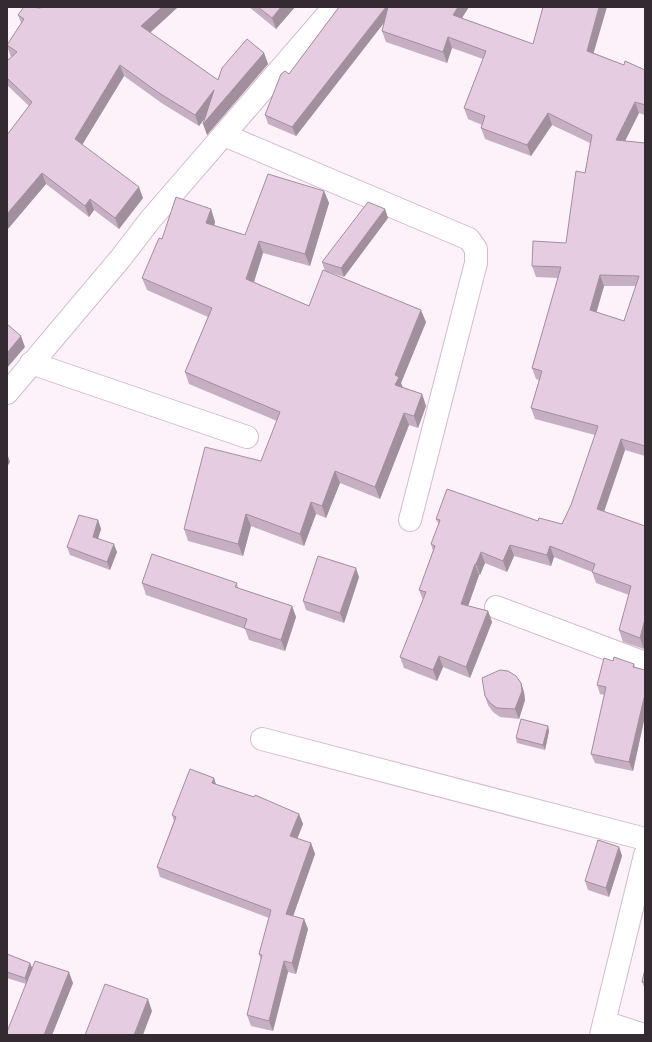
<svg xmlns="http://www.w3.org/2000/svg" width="652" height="1042" viewBox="0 0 652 1042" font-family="'Space Grotesk',sans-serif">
	<rect width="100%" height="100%" fill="#fdf2fa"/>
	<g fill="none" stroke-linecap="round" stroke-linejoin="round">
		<defs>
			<path id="street" d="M42,7H43
				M224,135L469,239L476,249V263L410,520
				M31,363L247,437
				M7,393L120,259L150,220L334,7
				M496,607L645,663
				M262,739L645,839
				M604,1022L644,1035
				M601,1035L645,855"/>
		</defs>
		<use href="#street" stroke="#d3bace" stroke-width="24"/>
		<use href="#street" stroke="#fff" stroke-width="22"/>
	</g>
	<path fill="#c6afc2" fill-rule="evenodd" d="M45,7H178L150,33L218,80L264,53L268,64L207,135L205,118L199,126L163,104L124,76L82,145L143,198L119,229L94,210L89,217L46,184L7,230L29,106L7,85V61L11,57L7,46L21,23L18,15Z
		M249,7H295L276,29Z
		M339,7L462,18L533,44L594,53L624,65L645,70V115L639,113L625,141L645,143V456L625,450L604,512L645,526L644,649L623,642L619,630L629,595L596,583L592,572L554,557L551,566L514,556L507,572L485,563L480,575H479L468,606L488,611L492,622L470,678L443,667L437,681L404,668L400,657L423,600L419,590L433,551L431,544L439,525L436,519L538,521L562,524L571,505L595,435L535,419L531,408L539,380L536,379L532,368L558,278L536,277L532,266L566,243L585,173L590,143L552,125L531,156L485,139L481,128L482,125L468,119L464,108L483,59L452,48L447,63L386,42L382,31L384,23L296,136L268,124L265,115L289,74ZM604,286H636L624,321L596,312Z
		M324,191L329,203L310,266L263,253L254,282L309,306L426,322L401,383L403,387L422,394L426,406L418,428L409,425L380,499L340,483L326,518L316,514L304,546L251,526L243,556L188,541L184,529L261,461L277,421L189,384L185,372L208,317L147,290L142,278L162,239L211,209L215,222L214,226L245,235Z
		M385,209L388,218L344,277L325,271L322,262Z
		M98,520L101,529L98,538L117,552L110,570L70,555L67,547Z
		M359,577L344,623L306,610L303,601Z
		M142,583H237L238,588L292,606L296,617L285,651L249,640L245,629L146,595Z
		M613,661L634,664L635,667L645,670V716L633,771L595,763L591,754L605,695L600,694L597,685Z
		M521,683L524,692L525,700L519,719L500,717L493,712L488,705L485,696Z
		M548,726L549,731L545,750L517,743L516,738Z
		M214,778L216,784L299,814L303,824L297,839L311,843L315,854L293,916L304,919L308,929L296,974L288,972L273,1031L251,1026L247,1015L261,960L259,954L269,918L160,877L157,867L174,821L172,815Z
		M619,847L622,856L609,897L588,890L585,881Z
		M7,954L30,963L32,968L73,983L52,1035H7L26,984L7,978Z
		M645,969V989L642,982Z"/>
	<path fill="#a18f9e" d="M162,7H178L145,37L141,26Z
		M281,7H295L276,29L272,18Z
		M386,7H391L393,11L296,136L292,127Z
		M458,7H469L457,26L453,15Z
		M599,7H607L591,62L587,51Z
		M448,37L452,48L447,63L443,52Z
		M264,53L268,64L207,135L203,124Z
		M120,65L124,76L79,150L75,139Z
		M214,90L218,101L199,126L195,115Z
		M635,102L639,113L620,151L616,140Z
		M548,113L552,125L531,156L527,145Z
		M42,173L46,184L7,230V214Z
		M139,187L143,198L119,229L115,218Z
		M324,191L329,203L310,266L305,254Z
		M90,199L94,210L89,217L85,206Z
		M211,209L215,222L211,235L206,223Z
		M385,209L388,218L344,277L341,268Z
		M259,241L263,253L251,291L246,279Z
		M600,275L604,286L594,321L590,310Z
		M421,310L426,322L401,383L403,389L395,385V375Z
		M21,336L25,347L7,368V353Z
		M422,394L426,406L418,428L414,416Z
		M404,413L409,425L380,499L375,487Z
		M621,439L625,450L601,520L597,509Z
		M7,453L10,462L7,467Z
		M335,471L340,483L326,518L322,506Z
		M311,502L316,514L304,546L300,534Z
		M246,514L251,526L243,556L238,544Z
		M98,520L101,529L96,545L93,537Z
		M114,544L117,552L110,570L107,562Z
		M510,545L514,556L507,572L503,561Z
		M550,546L554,557L551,566L547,555Z
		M481,552L485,563L480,575L476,564Z
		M475,564L479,575L465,615L461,604Z
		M356,568L359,577L344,623L340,613Z
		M292,606L296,617L285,651L281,640Z
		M488,611L492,622L470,678L466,667Z
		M645,619V645L644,649L640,638Z
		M439,656L443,667L437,681L433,670Z
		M521,683L524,692L525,700L519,719L515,709Z
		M644,698L645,702V716L633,771L629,762Z
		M548,726L549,731L545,750L543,745Z
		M214,778L217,789L212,783Z
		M299,814L303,824L294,847L290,836Z
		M311,843L315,854L290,925L286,914Z
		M619,847L622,856L609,897L606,888Z
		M304,919L308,929L296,974L292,963Z
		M284,961L288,972L273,1031L269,1021Z
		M30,963L33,970L27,985L25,978Z
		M69,972L73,983L52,1035H44Z
		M148,999L152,1011L143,1035H134Z"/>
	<path fill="#e6cce1" stroke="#a18f9e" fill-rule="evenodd" d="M24,7H32L39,8L45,7H162L141,26L218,80L222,68L247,39L264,53L203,124L214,90L195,115L159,93L120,65L75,139L139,187L115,218L90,199L85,206L42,173L7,214V135L32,102L7,78V61L17,52L7,45L24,19L18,15Z
		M258,7H281L272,18Z
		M339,7H386L292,127L265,115L281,74L285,71L289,74Z
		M388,7H458L453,15L533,44L543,7H599L587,51L624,65L625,61L645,70V105L635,102L616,140L645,143V446L621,439L597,509L645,526V619L640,638L619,630L631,586L592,572L595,564L550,546L547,555L510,545L503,561L481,552L476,564H475L461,604L488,611L466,667L439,656L433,670L400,657L426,592L419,590L435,546L431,544L440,520L436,519L447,489L538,521L539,518L562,524L571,505L598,426L531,408L542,371L532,368L561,267L532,266L533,241L566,243L576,171L585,173L592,135L548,113L527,145L481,128L485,116L464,108L486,51L448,37L443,52L382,31ZM600,275L639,276L624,321L590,310Z
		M268,174L324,191L305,254L259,241L246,279L309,306L323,270L421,310L395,375L399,377L395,385L422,394L414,416L404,413L375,487L335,471L322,506L311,502L300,534L246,514L238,544L184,529L205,447L261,461L280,412L185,372L212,308L142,278L159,238L162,239L176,197L211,209L206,223L245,235Z
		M368,202L385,209L341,268L322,262Z
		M7,324L21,336L7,353Z
		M79,515L98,520L93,537L114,544L107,562L67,547Z
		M152,554L237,583L235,587L292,606L281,640L244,628L247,619L142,583Z
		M318,556L356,568L340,613L303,601Z
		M614,657L634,664L633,667L645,670V698H644L629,762L591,754L606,687L597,685L604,658L613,661Z
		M500,670L508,671L516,676L521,683L522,691L515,709L497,708L490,703L485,696L482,678Z
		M521,719L548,726L543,745L516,738Z
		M190,769L214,778L212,783L254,797L255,795L299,814L290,836L311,843L286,914L304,919L292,963L284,961L269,1021L247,1015L262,955L259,954L271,910L157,867L176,817L172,815Z
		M598,840L619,847L606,888L585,881Z
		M7,954L30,963L25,978L7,972Z
		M35,961L69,972L44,1035H7V1032Z
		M645,969V982H642Z
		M105,984L148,999L134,1035H85Z"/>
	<rect width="652" height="1042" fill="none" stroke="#332a32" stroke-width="16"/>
</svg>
